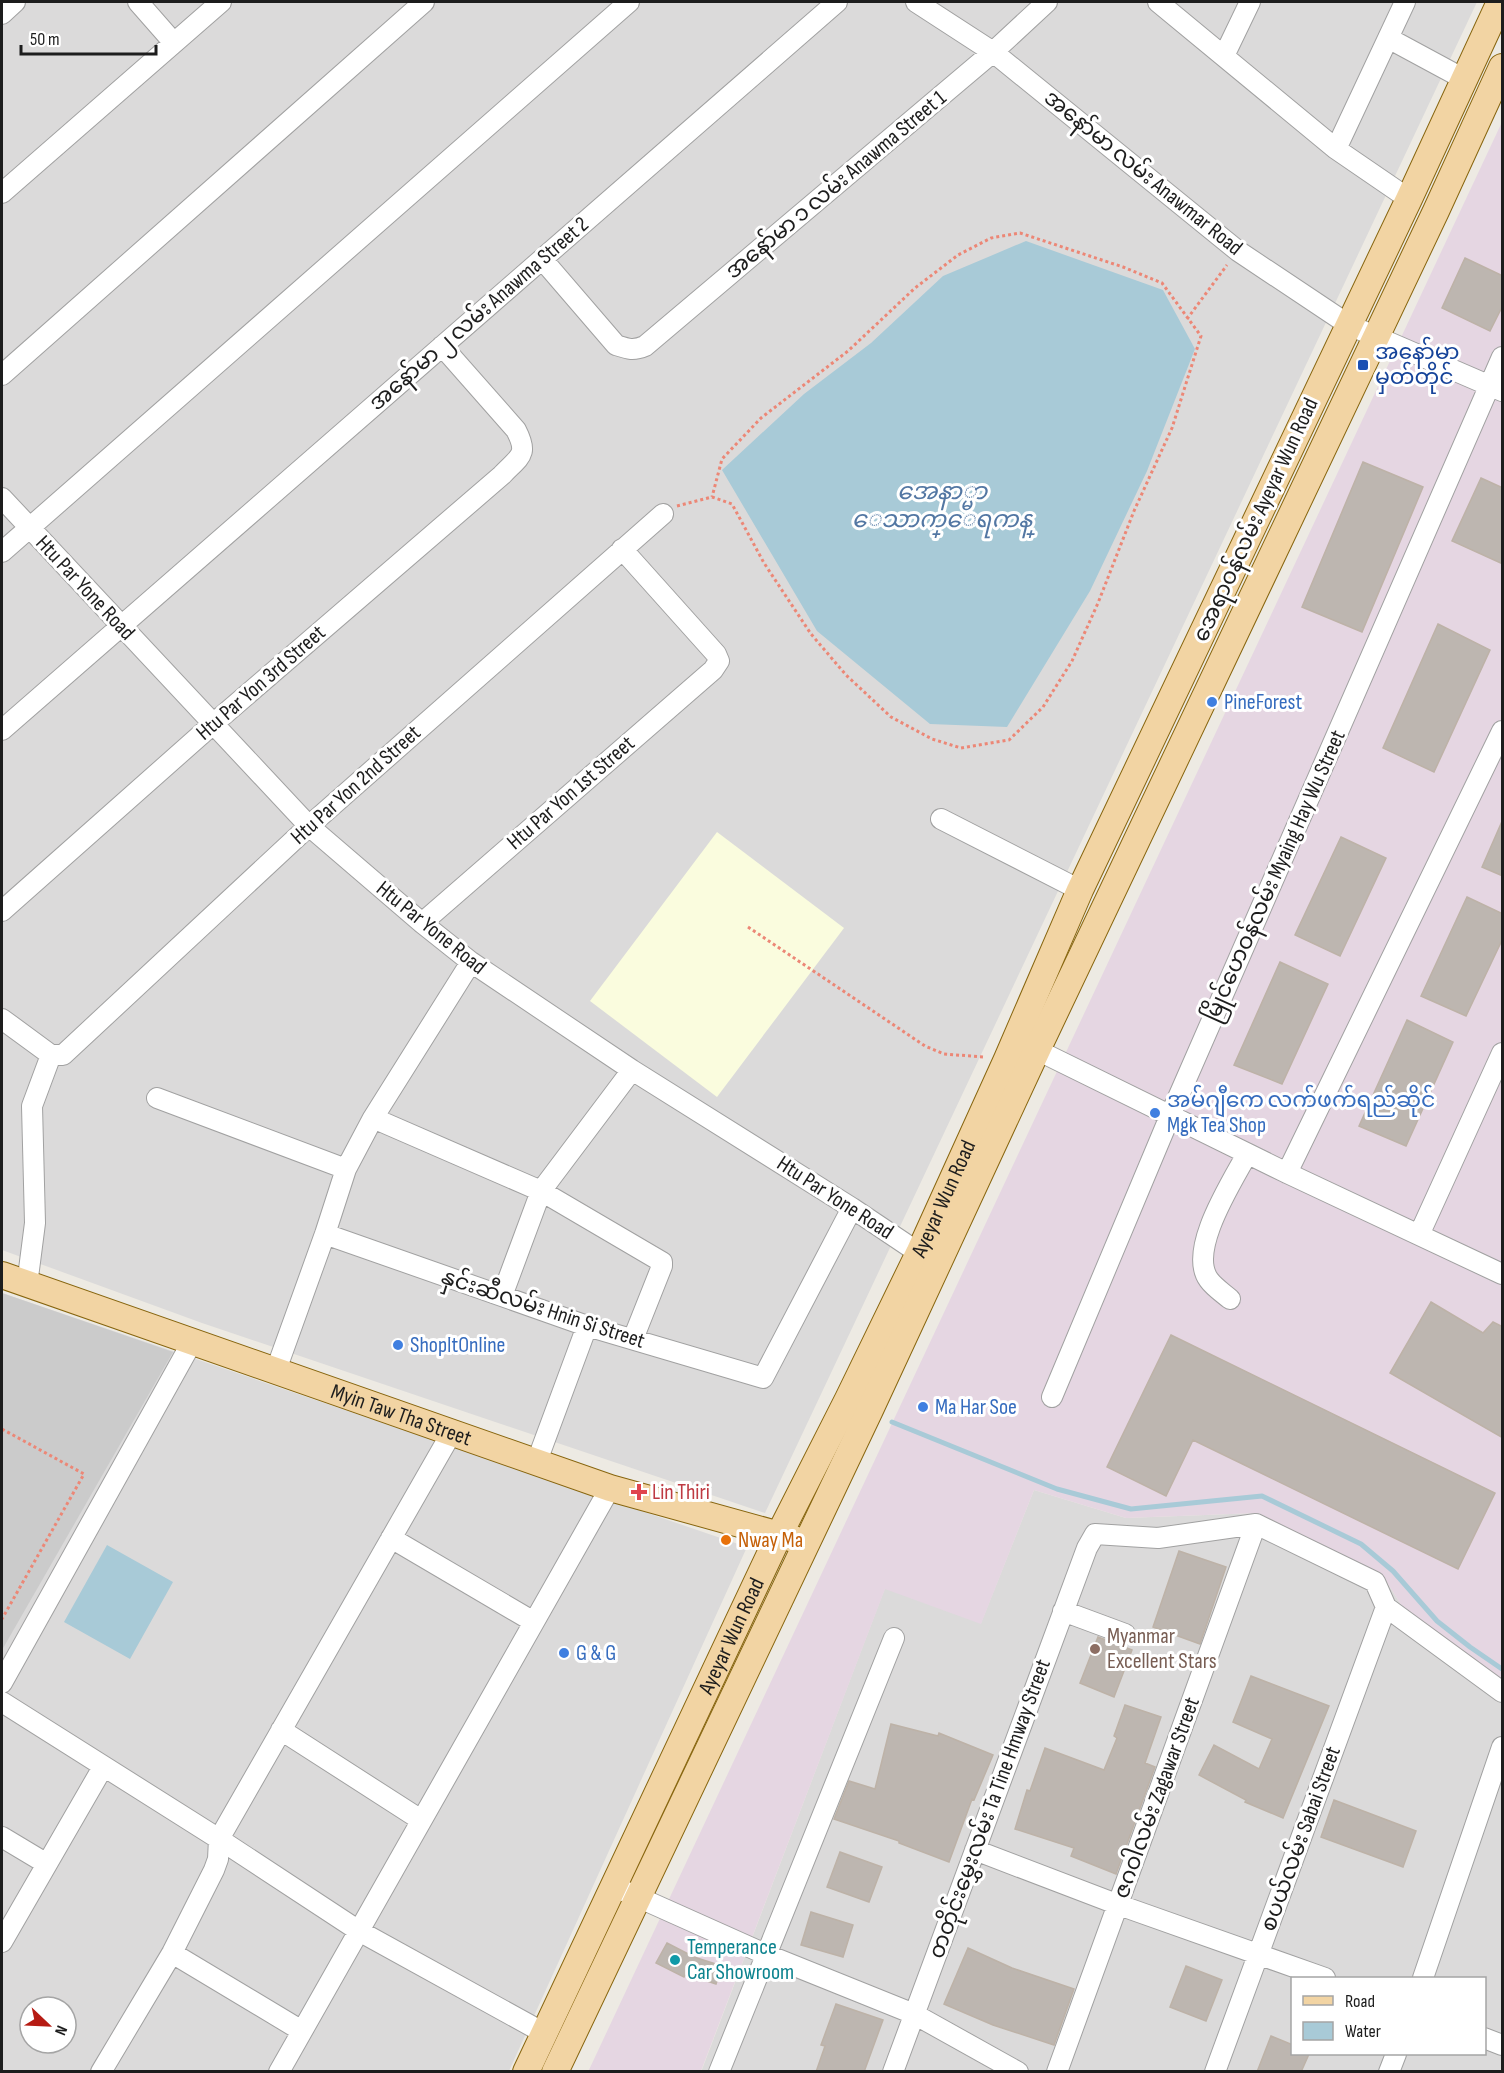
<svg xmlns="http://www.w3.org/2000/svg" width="1504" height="2073" viewBox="0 0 1504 2073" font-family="'Sofia Sans Condensed','Noto Sans Myanmar',sans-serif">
	<rect width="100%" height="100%" fill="#edeae3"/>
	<path fill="#dbdada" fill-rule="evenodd" d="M2,2H1477L765,1513L202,1323L2,1250Z
		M2,1293L747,1547L509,2071H2ZM30,2007H66V2043H30Z
		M1034,1490L1126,1518L1258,1513L1383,1576L1405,1611L1502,1681V2071L701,2072L885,1588L981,1623ZM1292,1978H1484V2054H1292Z"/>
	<path fill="#e5d6e2" d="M1502,122V1681L1405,1611L1383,1576L1258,1513L1126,1518L1034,1490L981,1624L885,1589L701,2071L588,2072Z"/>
	<path fill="#fafcde" d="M717,832L844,928L717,1097L590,1001Z"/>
	<path fill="#cbcbcb" d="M2,1293L173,1352L2,1650Z"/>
	<path fill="#a8cad7" d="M1026,241L1163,290L1195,349L1147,471L1090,591L1007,727L930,724L817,631L722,470L804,394L871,343L943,276Z
		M107,1545L173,1582L130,1659L64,1622Z"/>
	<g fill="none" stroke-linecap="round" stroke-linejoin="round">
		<path stroke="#a8cad7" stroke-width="5" d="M892,1422L1057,1489L1131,1509L1262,1496L1361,1544L1393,1571L1437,1621L1470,1647L1502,1669"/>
	</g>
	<path fill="#bdb6b0" stroke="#bdb2a7" stroke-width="1.5" d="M1465,258L1503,276V305L1490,331L1442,308Z
		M1363,462L1423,487L1362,632L1302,607Z
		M1481,478L1503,488V564L1452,541Z
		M1438,624L1490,650L1434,772L1383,748Z
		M1503,819V876L1482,867Z
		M1341,837L1386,858L1340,956L1295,935Z
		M1467,897L1503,914V938L1466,1016L1421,996Z
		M1280,962L1328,984L1282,1084L1234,1065Z
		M1407,1020L1453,1042L1406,1146L1359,1126Z
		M1431,1302L1483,1333L1493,1322L1503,1327V1438L1390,1373Z
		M1171,1335L1495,1493L1458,1569L1193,1440L1166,1496L1107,1467Z
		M1179,1551L1226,1567L1200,1644L1153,1627Z
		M1098,1637L1132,1650L1114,1697L1080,1683Z
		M1251,1676L1329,1706L1283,1818L1245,1802L1246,1800L1199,1775L1214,1745L1259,1769L1272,1739L1233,1722Z
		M1125,1705L1161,1717L1145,1763L1155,1767L1116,1874L1071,1856L1074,1848L1015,1829L1027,1790L1030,1791L1045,1748L1104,1770L1117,1738L1114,1736Z
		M891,1724L938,1736L939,1733L993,1755L974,1800L972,1799L949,1862L899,1843V1841L834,1819L849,1781L875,1789Z
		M1334,1800L1416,1831L1403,1867L1321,1837Z
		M840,1852L882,1867L869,1902L827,1887Z
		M811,1912L853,1925L843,1957L801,1945Z
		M667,1943L694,1957L722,1966L716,1984L686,1974L684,1977L656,1963Z
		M968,1948L1012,1968L1074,1989L1054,2045L993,2025L944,2004Z
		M1186,1966L1222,1980L1206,2021L1170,2007Z
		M836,2004L883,2020L864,2072H816L825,2046L821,2045Z
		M1271,2036L1293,2045V2054H1309L1301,2072H1257Z"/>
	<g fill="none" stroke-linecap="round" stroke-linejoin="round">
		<defs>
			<path id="minor" d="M138,2L174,43
				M916,2L993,52L1238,251L1349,325L1502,391
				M1158,2L1336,149L1409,199
				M2,14L15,2
				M1388,38L1464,79
				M1224,56L1250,2
				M1336,149L1405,2
				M2,193L221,2
				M542,259L616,345C628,349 633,351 645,346L993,52L1047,2
				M2,375L424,2
				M2,498L309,826L422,923L471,962L632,1070L852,1208L919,1253L932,1259
				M2,552L629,2
				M2,730L837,2
				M941,819L1080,890
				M2,911L213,724L502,475C520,456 529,455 516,430L442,346
				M422,923L713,670L719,661L716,654L622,549
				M2,1019L51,1055
				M1037,1050L1287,1173L1502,1274
				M51,1055H63L309,826L663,514
				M157,1098L346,1169
				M373,1118L541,1191L662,1262V1266L633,1339
				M1287,1173L1502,731
				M325,1234L587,1326L763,1378L852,1208
				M1419,1235L1502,1053
				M27,1285L35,1223L32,1106L51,1055
				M502,1296L541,1191L632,1070
				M1230,1299C1223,1293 1214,1287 1209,1280C1187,1251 1232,1182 1247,1154
				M276,1370L325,1234L346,1169L373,1118L471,962
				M1052,1397L1170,1116L1502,357
				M537,1461L587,1326
				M391,1538L534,1622
				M1063,1611L1125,1634
				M2,1683L192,1342
				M2,1702L219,1839L359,1931L544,2033
				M281,1730L421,1820
				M2,1837L47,1864
				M975,1850L1119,1905L1325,1978
				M613,1886L765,1954L914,2014L1018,2072
				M2,1942L103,1767
				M172,1953L302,2031
				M1423,1978L1502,1747
				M1484,2038L1502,2045
				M101,2072L172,1953L214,1870L218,1859L219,1839L452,1432
				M279,2072L610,1488
				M719,2072L894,1638
				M893,2072L1087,1548L1095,1534L1158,1538L1256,1524L1375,1582L1386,1607L1502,1692
				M1057,2072L1256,1524
				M1215,2072L1386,1607
				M1389,2072L1396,2054"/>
			<g id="major">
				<path id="s1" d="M2,1275L610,1488L794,1539"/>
				<path id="s2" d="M526,2072L779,1535L848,1399L919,1253L1007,1059L1080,890L1409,199L1500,2"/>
				<path d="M555,2072L870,1410L1037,1050L1436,211L1502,67"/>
			</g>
		</defs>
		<use href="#minor" stroke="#a1a1a1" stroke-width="22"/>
		<use href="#major" stroke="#87650e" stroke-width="28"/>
		<path stroke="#ec8776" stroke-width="3" stroke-dasharray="3 3" stroke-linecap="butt" d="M1187,319L1227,265
			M677,506L712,497L732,504L764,563L811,634L846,675L891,717L932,739L961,748L1009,740L1043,707L1072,661L1098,603L1134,511L1172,428L1201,336L1162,283L1123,267L1020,233L991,238L958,255L915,288L848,351L761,418L722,459L712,497
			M748,927L925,1046L944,1054L984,1057
			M2,1429L84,1474L2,1619"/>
		<use href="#minor" stroke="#fff" stroke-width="20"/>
		<use href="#major" stroke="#f2d4a3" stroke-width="26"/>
	</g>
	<rect fill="#1a4fb4" stroke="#fff" stroke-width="2" x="1357" y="359" width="12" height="12" rx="3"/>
	<g fill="#3f7fe0" stroke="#fff" stroke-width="2">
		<circle cx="1212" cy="702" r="6"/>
		<circle cx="1155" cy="1113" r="6"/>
		<circle cx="398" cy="1345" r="6"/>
		<circle cx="923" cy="1407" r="6"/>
		<circle cx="564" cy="1653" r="6"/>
	</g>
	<path fill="#e0444e" stroke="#fff" stroke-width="2" d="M636 1483h6v6h6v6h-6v6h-6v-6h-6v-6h6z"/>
	<circle fill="#e8710a" stroke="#fff" stroke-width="2" cx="726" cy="1540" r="6"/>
	<circle fill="#8d6e63" stroke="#fff" stroke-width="2" cx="1095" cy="1649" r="6"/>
	<circle fill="#0f9aa8" stroke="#fff" stroke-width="2" cx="675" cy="1960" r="6"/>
	<g text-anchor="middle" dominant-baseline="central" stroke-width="6" stroke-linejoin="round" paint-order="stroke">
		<g font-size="22" fill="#1d1d1d" stroke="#fff">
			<text transform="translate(1143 173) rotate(39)">အနော်မာ လမ်း Anawmar Road</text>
			<text transform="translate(836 185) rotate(-40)">အနော်မာ ၁ လမ်း Anawma Street 1</text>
			<text transform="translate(479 314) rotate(-41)">အနော်မာ ၂ လမ်း Anawma Street 2</text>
			<text transform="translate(1256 520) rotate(-65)">အေရာဝန်လမ်း Ayeyar Wun Road</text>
			<text transform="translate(85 588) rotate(47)">Htu Par Yone Road</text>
			<text transform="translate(261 683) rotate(-41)">Htu Par Yon 3rd Street</text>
			<text transform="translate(356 785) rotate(-42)">Htu Par Yon 2nd Street</text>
			<text transform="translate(571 793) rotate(-41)">Htu Par Yon 1st Street</text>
			<text transform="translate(1275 876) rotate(-66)">မြိုင်ဟေဝန်လမ်း Myaing Hay Wu Street</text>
			<text transform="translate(431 928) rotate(39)">Htu Par Yone Road</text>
			<text transform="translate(835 1198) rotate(33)">Htu Par Yone Road</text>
			<text stroke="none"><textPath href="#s2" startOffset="968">Ayeyar Wun Road</textPath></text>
			<text transform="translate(543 1309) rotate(18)">နှင်းဆီလမ်း Hnin Si Street</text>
			<text stroke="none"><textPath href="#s1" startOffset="423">Myin Taw Tha Street</textPath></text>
			<text stroke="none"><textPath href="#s2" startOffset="482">Ayeyar Wun Road</textPath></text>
			<text transform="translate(1157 1798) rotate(-70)">ဇဂဝါလမ်း Zagawar Street</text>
			<text transform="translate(990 1809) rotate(-70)">တတိုင်းမွှေးလမ်း Ta Tine Hmway Street</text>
			<text transform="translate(1301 1839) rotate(-70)">စပယ်လမ်း Sabai Street</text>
		</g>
		<g font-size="22" fill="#164399" stroke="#fff" text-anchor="start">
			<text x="1375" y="352">အနော်မာ<tspan x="1375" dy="25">မှတ်တိုင်</tspan></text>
		</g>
		<g font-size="22" fill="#366cbe" stroke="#fff" text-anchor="start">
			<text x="1224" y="702">PineForest</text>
			<text x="1167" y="1100">အမ်ဂျီကေ လက်ဖက်ရည်ဆိုင်<tspan x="1167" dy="25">Mgk Tea Shop</tspan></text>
			<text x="410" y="1345">ShopItOnline</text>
			<text x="935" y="1407">Ma Har Soe</text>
			<text x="576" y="1653">G &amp; G</text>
		</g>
		<g font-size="22" fill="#be3a42" stroke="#fff" text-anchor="start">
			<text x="652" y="1492">Lin Thiri</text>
		</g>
		<g font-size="22" fill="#c56008" stroke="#fff" text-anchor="start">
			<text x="738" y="1540">Nway Ma</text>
		</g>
		<g font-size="22" fill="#785e54" stroke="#fff" text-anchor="start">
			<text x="1107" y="1636">Myanmar<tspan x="1107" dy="25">Excellent Stars</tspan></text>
		</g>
		<g font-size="22" fill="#0d838f" stroke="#fff" text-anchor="start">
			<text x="687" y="1947">Temperance<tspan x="687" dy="25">Car Showroom</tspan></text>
		</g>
		<g font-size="24" font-style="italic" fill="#5377a3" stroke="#fff">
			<text x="942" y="491">အေနာ္မာ<tspan x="942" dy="28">ေသာက္ေရကန္</tspan></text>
		</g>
	</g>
	<rect width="1504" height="2073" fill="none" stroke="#1d1d1d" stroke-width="6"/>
	<rect x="1291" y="1977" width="195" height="78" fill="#ffffff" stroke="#a5a5a5" stroke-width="1.5"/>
	<rect x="1303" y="1996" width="30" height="9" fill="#f2d4a3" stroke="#a5a5a5" stroke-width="1.5"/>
	<text x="1345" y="2007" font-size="18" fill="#1d1d1d">Road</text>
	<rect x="1303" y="2022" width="30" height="18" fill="#a8cad7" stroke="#a5a5a5" stroke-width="1.5"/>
	<text x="1345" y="2037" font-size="18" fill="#1d1d1d">Water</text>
	<g transform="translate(48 2025) rotate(113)"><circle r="28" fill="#ffffff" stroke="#a5a5a5" stroke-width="1.5"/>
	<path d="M0-4.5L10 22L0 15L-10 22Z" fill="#b61b13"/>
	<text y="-9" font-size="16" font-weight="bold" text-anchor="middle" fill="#1d1d1d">N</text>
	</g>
	<path d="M21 45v9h135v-9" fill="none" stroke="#1d1d1d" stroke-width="3"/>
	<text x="30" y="45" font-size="18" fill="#1d1d1d" stroke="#ffffff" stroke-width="4.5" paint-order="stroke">50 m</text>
</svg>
